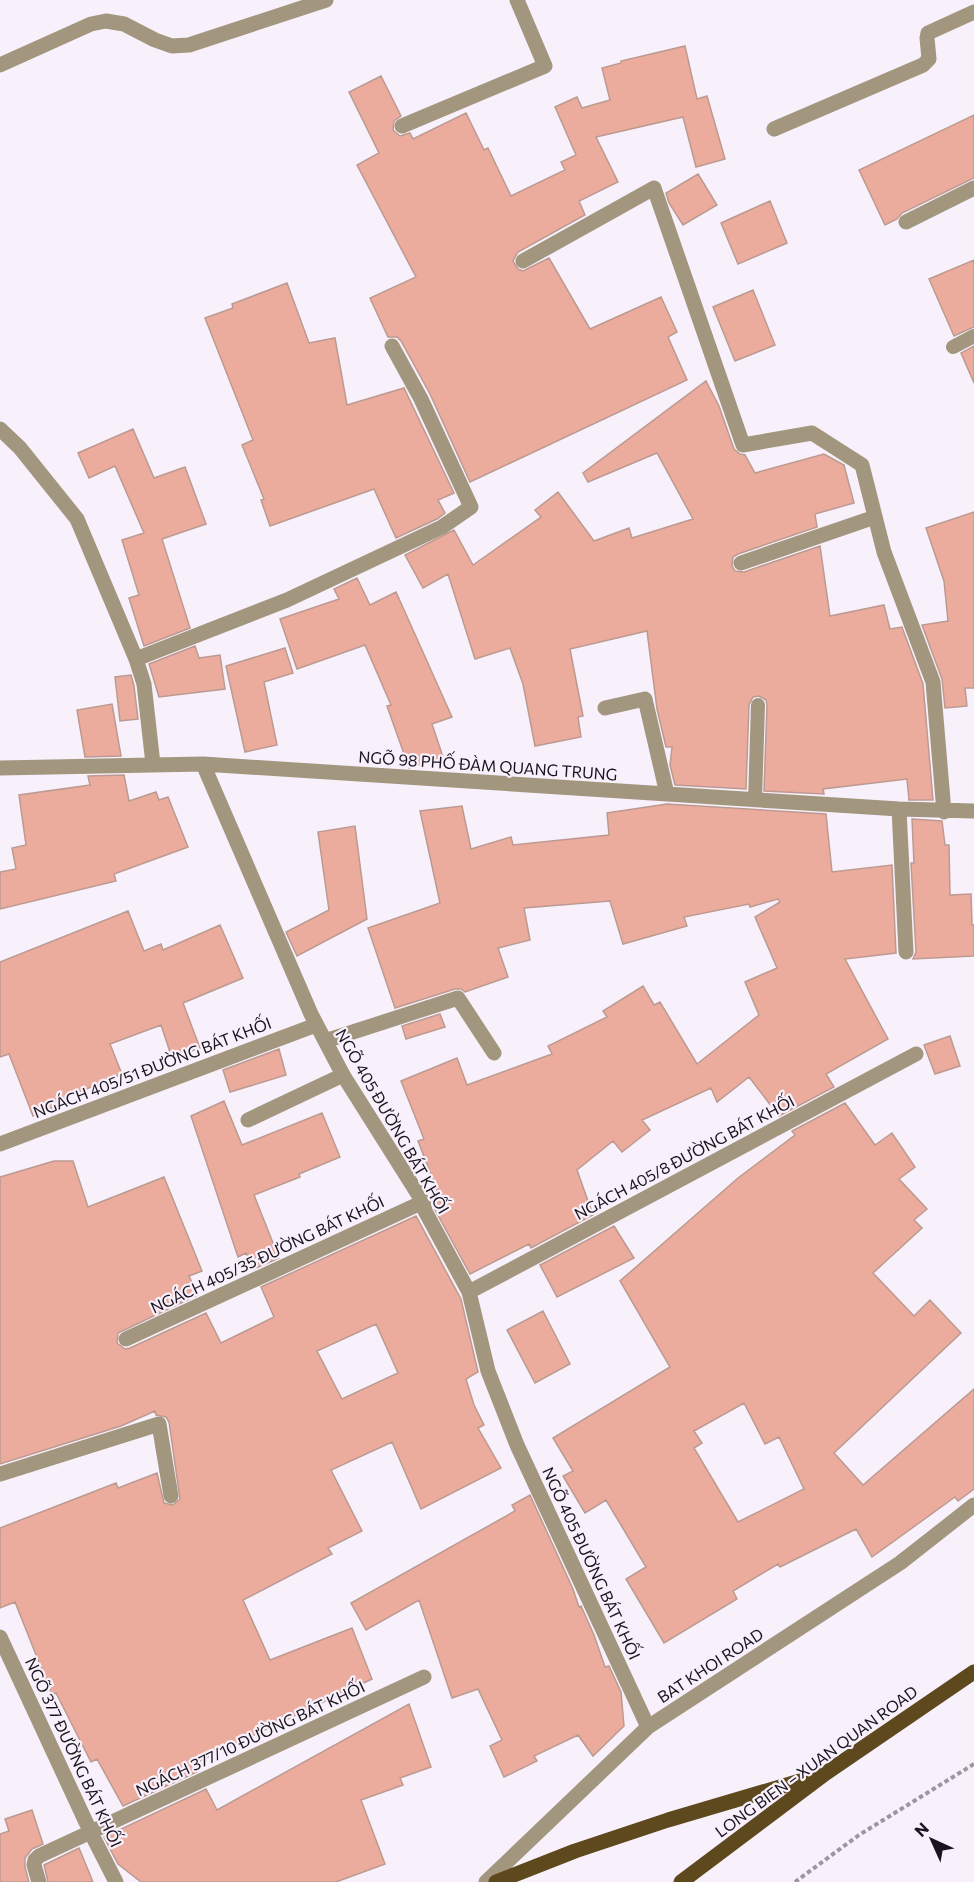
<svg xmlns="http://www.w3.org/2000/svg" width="974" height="1882" viewBox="0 0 974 1882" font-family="Commissioner,sans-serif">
	<rect width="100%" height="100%" fill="#f8f1fc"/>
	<path fill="#ebac9d" stroke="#bc9a91" stroke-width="1.5" fill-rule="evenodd" d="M685,46L697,99L707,96L725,159L696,167L683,117L596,137L618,182L579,201L585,215L518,252L513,261L518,269L523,271L549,258L590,329L661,297L677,332L668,337L687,380L470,482L430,394L401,341L397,337H388L370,298L416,277L357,165L379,153L349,92L381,76L401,116L394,121L393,130L400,136L410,133L413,139L466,113L484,150L488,148L511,196L565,170L561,162L576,155L555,107L577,97L582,108L610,100L602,68L621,63V61Z
		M974,115V178L902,213L897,219L885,225L859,170Z
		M698,174L717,205L683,225L669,203L666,193Z
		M770,201L787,243L738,264L721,223Z
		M974,260V327L954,336L929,279Z
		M287,283L309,343L335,338L347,405L404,388L454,493L438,500L445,513L437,519L396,538L374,489L270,526L261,500L264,499L242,445L253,440L205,318L233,308L232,304Z
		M753,290L775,345L735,361L713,307Z
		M974,346V383L961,353Z
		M706,381L719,406L734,449L740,454L745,455L755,473L824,454L844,465L854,503L815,514L817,527L738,554L733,557L732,566L735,571L744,572L820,546L830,616L884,605L890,629L902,627L923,684L933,800H909L907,779L823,789L824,794L764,791L767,705L766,700L759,696L753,697L749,705L746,789L675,785L670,765L672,747H666L657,709L647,631L570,649L583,716L578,717L581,737L535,746L523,684L510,648L475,659L448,574L423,588L405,555L454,530L473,565L541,517L535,510L558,492L594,541L629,528L632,538L693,519L657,453L588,482L583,473Z
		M133,429L154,478L185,467L206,524L162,539L190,628L144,646L129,598L139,595L122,540L144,533L115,466L89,478L78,453Z
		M974,512V688H965L967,706L945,708L942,679L922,625L948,621L944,581L926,528Z
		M357,578L370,605L396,592L452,717L432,724L443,757L409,768L387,706L391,705L365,645L297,669L280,619L339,599L334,589Z
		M195,646L199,658L220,655L225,689L159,697L149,664Z
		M285,648L293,673L264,682L277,745L245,752L226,666Z
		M131,675L134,686L138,719L120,721L115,677Z
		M112,704L121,756L85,757L77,710Z
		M124,775L129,801L156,792L159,800L168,797L188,847L114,874L116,881L0,909V872L16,869L12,848L26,845L19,795L90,785L88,776Z
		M667,804L826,814L832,872L892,865L896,953L845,959L888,1039L826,1074L834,1087L779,1116L749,1077L717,1102L711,1088L642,1120L650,1130L622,1152L613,1141L577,1170L593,1215L531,1248L529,1244L470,1274L434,1208L433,1201L440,1198L418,1141L424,1139L401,1081L457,1058L467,1085L552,1054L548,1046L607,1017L603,1011L643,986L654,1005L660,1002L697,1064L759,1015L745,982L777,968L755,917L780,902L778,899L750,907L749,904L684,917L687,926L623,944L610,901L524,908L530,940L498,948L508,977L465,992L461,989H455L395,1008L368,928L440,903L420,811L462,806L471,849L511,837L513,845L609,835L607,813Z
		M912,819L942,821L945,845H949L950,895L971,894L972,925H974V956L913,959L916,952L911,863H914Z
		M355,826L367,919L297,956L286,932L329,910L318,832Z
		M128,911L144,951L161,944L163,950L220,925L243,978L183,1003L200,1048L172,1058L161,1025L110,1044L122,1074L60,1100L61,1104L33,1116L9,1054L0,1057V962Z
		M440,1014L445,1027L406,1039L402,1026Z
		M950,1036L960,1066L935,1074L924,1045Z
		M279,1049L286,1075L230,1092L223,1070Z
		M224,1101L242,1145L322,1113L340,1157L299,1174L300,1177L254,1195L279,1258L254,1269L246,1253L238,1257L191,1116Z
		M845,1103L875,1145L892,1133L915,1167L899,1179L927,1209L914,1220L922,1228L873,1273L914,1316L930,1300L961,1333L834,1453L863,1485L974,1389V1489L958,1501L955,1497L872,1557L856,1529L780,1567L778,1564L733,1591L737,1599L664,1643L626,1579L646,1567L606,1500L585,1513L563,1476L573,1471L553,1438L670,1367L620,1281L738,1178L795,1135L792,1131ZM744,1403L765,1444L779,1437L804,1489L738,1522L694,1448L702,1443L694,1431Z
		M54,1161H73L88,1207L164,1177L202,1271L189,1276L198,1295L118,1333L117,1343L125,1349L130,1348L206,1313L221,1343L274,1317L261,1287L416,1216L461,1299L478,1372L466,1379L474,1405L484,1425L478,1428L501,1468L421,1509L392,1442L331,1470L362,1531L328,1548L332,1554L243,1600L270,1660L352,1628L372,1679L193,1764L197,1772L123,1806L97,1759L91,1762L56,1693L52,1695L15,1602L0,1608V1528L116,1483L118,1488L157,1473L164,1503L173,1505L180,1499L169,1422L166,1417L156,1415L155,1411L121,1426L0,1464V1177ZM376,1324L398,1373L342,1399L317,1351Z
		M614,1226L634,1258L557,1297L540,1265Z
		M543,1311L570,1364L535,1383L507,1330Z
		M530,1495L573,1589L579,1607L581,1606L594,1635L605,1667L609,1666L621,1692L624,1726L593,1756L578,1735L534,1756L537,1761L504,1777L490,1746L502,1740L478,1689L452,1698L419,1600L366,1630L351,1603L515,1511L512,1505Z
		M409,1704L431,1767L400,1778L403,1785L361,1800L385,1864L336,1882H141L118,1864L104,1837L206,1789L217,1810Z
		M32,1810L43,1844L32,1849L25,1858V1867L29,1882H0V1834L9,1831L5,1819Z
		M79,1848L93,1882H48L44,1865Z"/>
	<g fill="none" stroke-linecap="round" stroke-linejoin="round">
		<path stroke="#9d96a0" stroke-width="4" stroke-dasharray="4.5 3" stroke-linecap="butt" d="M795,1882L859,1835L974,1764"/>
		<path stroke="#a2967f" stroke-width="14" d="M953,347L974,336
			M755,800L758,705"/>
		<path stroke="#a2967f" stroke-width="15" d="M0,65L91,24L106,21L124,24L155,40L172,46L189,45L326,0
			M402,126L545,66L517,0
			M774,129L923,65L929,59L927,38L928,33L974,12
			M906,222L974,188
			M523,261L654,188L743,445L812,433L862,465L884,552L933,682L944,812
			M0,429L20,448L77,519L136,659L144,684L153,764
			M741,563L875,517
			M136,659L287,600L442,527L471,507L421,399L392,346
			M605,708L645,699L667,794
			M203,764L311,1014L343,1075L423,1202L425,1211L469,1292L488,1371L517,1445L648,1727
			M0,768L203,764L899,809L974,811
			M899,809L906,952
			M325,1041L458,998L494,1053
			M248,1120L343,1075
			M0,1144L316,1025
			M469,1292L916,1054
			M126,1339L423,1202
			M0,1474L159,1424L171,1496
			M0,1637L91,1833L116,1882
			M39,1882L34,1865L35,1860L39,1856L424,1677
			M486,1882L648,1727L900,1563L974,1505"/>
		<path stroke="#5e491e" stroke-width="15" d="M496,1882L575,1851L668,1820L817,1776
			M681,1882L826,1773L974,1672"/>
	</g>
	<g text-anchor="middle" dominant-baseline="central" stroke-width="4.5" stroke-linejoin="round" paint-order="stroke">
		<g font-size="16" fill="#1b141e" stroke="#f8f1fc">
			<text transform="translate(488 765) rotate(4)">NGÕ 98 PHỐ ĐÀM QUANG TRUNG</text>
			<text transform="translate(152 1067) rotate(-21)">NGÁCH 405/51 ĐƯỜNG BÁT KHỐI</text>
			<text transform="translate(393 1121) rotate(60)">NGÕ 405 ĐƯỜNG BÁT KHỐI</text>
			<text transform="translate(684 1157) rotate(-28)">NGÁCH 405/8 ĐƯỜNG BÁT KHỐI</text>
			<text transform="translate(267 1254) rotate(-25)">NGÁCH 405/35 ĐƯỜNG BÁT KHỐI</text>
			<text transform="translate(592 1563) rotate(65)">NGÕ 405 ĐƯỜNG BÁT KHỐI</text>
			<text transform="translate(710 1665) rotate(-33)">BAT KHOI ROAD</text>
			<text transform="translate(250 1738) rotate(-25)">NGÁCH 377/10 ĐƯỜNG BÁT KHỐI</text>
			<text transform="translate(74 1752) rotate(65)">NGÕ 377 ĐƯỜNG BÁT KHỐI</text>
			<text transform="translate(816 1761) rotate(-36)">LONG BIEN – XUAN QUAN ROAD</text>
		</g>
	</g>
	<g transform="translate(932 1840) rotate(315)" stroke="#f8f1fc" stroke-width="4.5" paint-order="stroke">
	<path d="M0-4.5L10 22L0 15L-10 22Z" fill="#1b141e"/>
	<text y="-9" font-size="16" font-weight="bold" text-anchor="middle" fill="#1b141e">N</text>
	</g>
</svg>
